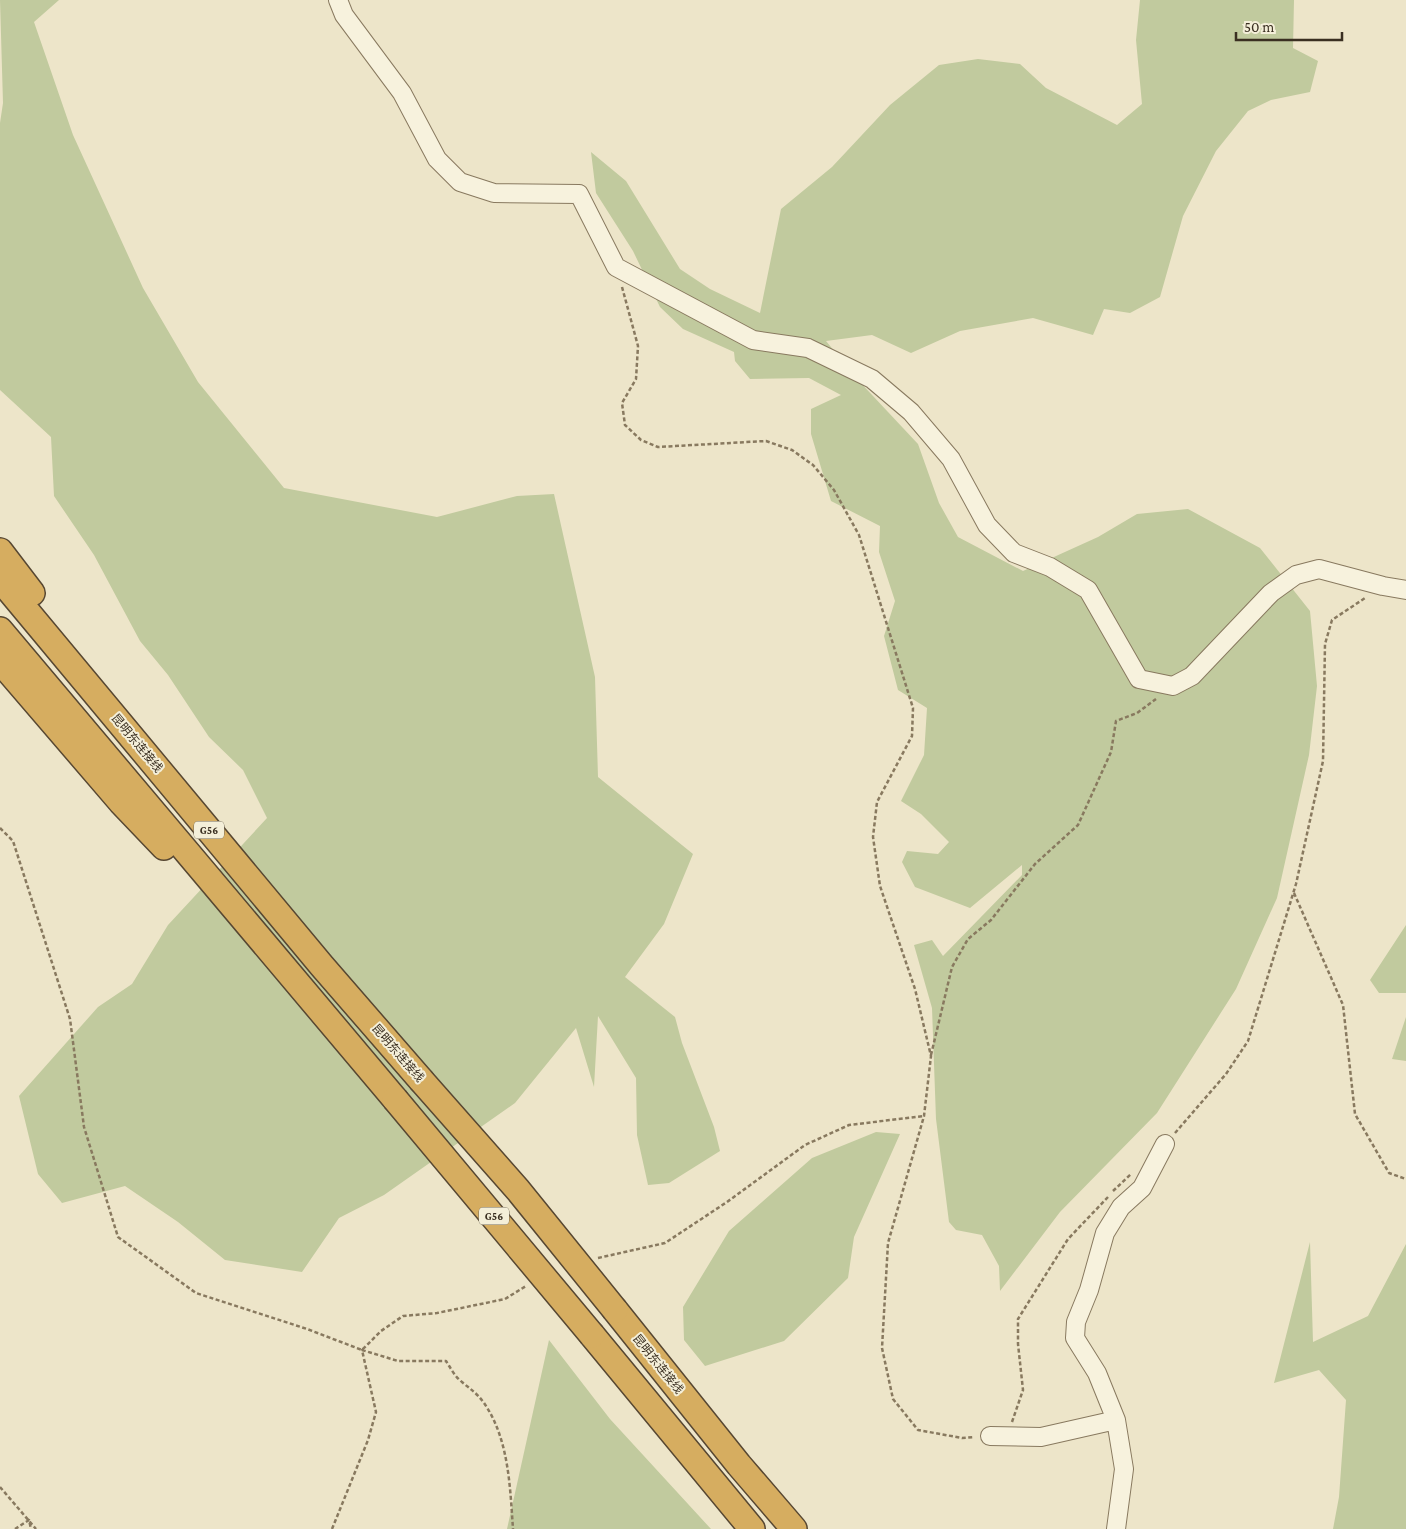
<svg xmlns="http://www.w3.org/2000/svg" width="1406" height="1529" viewBox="0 0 1406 1529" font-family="'Crimson Pro','Noto Sans SC',serif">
	<rect width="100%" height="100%" fill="#ede5c9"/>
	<path fill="#c1ca9e" d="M0,0H59L34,22L73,135L143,288L198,382L284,488L437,517L517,496L554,494L595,677L598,777L693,854L664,924L625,977L675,1017L682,1043L714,1127L720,1151L669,1183L648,1185L637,1135L636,1078L598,1016L594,1087L576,1028L515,1103L384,1195L339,1218L302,1272L225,1260L178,1222L125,1186L62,1203L38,1174L19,1096L98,1007L132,984L168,925L267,818L243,770L209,737L168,675L140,641L94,555L54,496L51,437L0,390V123L3,103Z
		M1140,0H1294L1293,48L1318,61L1310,92L1271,100L1248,111L1216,151L1183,216L1160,297L1130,313L1104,309L1093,335L1033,318L960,331L911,353L872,335L826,341L858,380L918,444L939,503L958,537L1023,571L1098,537L1137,514L1188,509L1260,548L1310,611L1317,686L1309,755L1277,898L1236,989L1157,1113L1060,1212L1000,1291L999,1266L982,1235L956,1230L949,1222L936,1119L932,1008L914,945L932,940L943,956L1022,875V865L970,908L915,887L902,862L907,851L938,854L949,842L921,814L901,801L924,755L927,708L898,690L884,636L895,601L879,552L880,526L831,501L811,434V409L841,395L809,378L750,379L735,361L734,352L683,329L660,307L633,251L596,193L591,152L626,181L680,269L710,289L760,313L781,209L832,167L890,105L939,65L978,59L1020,64L1046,88L1117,125L1142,104L1136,40Z
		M1406,925V993H1379L1370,980Z
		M1406,1017V1061L1392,1059Z
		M876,1132L900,1134L854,1237L848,1278L784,1341L705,1366L684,1340L683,1307L729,1231L812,1158Z
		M1310,1242L1313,1342L1368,1316L1406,1244V1529H1333L1339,1497L1346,1400L1319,1370L1274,1383Z
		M549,1340L610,1419L711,1529H507Z"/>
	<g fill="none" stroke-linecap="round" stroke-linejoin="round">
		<defs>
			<path id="minor" d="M338,0L344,15L402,93L437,159L460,182L494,193L579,194L616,267L753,340L808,348L872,379L911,412L951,459L987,525L1014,553L1050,567L1088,590L1139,679L1173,686L1192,676L1271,593L1296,575L1319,569L1383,586L1406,590
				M990,1436L1041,1437L1116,1420
				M1116,1529L1124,1469L1116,1420L1097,1373L1075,1338L1076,1322L1089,1290L1105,1233L1121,1207L1142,1188L1165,1144"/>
			<path id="highway" d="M0,551L32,593
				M0,579L322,966L421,1080
				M0,630L395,1099
				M0,661L121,802L164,847
				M615,1310L739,1465L794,1529
				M592,1335L752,1529"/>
		</defs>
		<use href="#minor" stroke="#88795f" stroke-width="20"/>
		<use href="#highway" stroke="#574732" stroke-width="28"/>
		<path stroke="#88795f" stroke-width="2.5" stroke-dasharray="4 2.5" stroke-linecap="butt" d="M622,287L638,346L636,379L622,403L625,425L641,440L658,447L766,441L792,450L813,465L834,490L859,535L913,708L912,736L877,802L873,837L880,886L915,989L931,1056L924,1116L888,1243L882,1348L893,1399L918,1430L962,1438L974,1437
			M0,828L13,841L70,1019L84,1127L118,1237L196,1293L307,1329L362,1350L381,1331L403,1316L437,1313L505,1299L526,1286
			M1294,893L1343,1005L1355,1114L1389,1173L1406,1179
			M931,1055L952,967L968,939L991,920L1035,864L1078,825L1111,752L1116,721L1137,713L1156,699
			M1175,1133L1226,1074L1248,1041L1296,884L1323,761L1325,644L1332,620L1365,598
			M1113,1191L1131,1174
			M598,1258L665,1243L727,1202L805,1145L849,1125L924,1116
			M1012,1422L1023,1390L1018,1344V1319L1068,1239L1108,1197
			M0,1487L36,1529
			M15,1529L29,1520L31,1529
			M332,1529L368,1440L376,1412L362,1350L398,1361H446C450,1367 455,1377 462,1382C470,1389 477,1393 484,1403C509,1439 510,1487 513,1529"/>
		<use href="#minor" stroke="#f7f2dd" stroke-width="18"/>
		<use href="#highway" stroke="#d6ad60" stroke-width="25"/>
		<defs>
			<path id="highway-bridge" d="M421,1080L518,1190L615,1310
				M395,1099L592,1335"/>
		</defs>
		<use href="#highway-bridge" stroke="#574732" stroke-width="28" stroke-linecap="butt"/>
		<use href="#highway-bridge" stroke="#d6ad60" stroke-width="25"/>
	</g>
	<g text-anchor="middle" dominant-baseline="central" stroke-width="4" stroke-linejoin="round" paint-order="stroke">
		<g fill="#f4efd9" stroke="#726958" stroke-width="1">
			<rect x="194" y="821.5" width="30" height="17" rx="4"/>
			<rect x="479" y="1207.5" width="30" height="17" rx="4"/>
		</g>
		<g font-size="11" font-weight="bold" fill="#3a2f21">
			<text x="209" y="830">G56</text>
			<text x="494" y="1216">G56</text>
		</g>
		<g font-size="12" fill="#3a2f21" stroke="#f4efd9">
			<text transform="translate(137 743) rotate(50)">昆明东连接线</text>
			<text transform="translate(398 1053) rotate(49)">昆明东连接线</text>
			<text transform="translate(658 1364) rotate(51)">昆明东连接线</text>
		</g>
	</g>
	<path d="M1236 32v8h106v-8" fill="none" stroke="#3a2f21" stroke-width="2.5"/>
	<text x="1244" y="32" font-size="15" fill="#3a2f21" stroke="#f4efd9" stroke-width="4" paint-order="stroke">50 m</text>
</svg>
